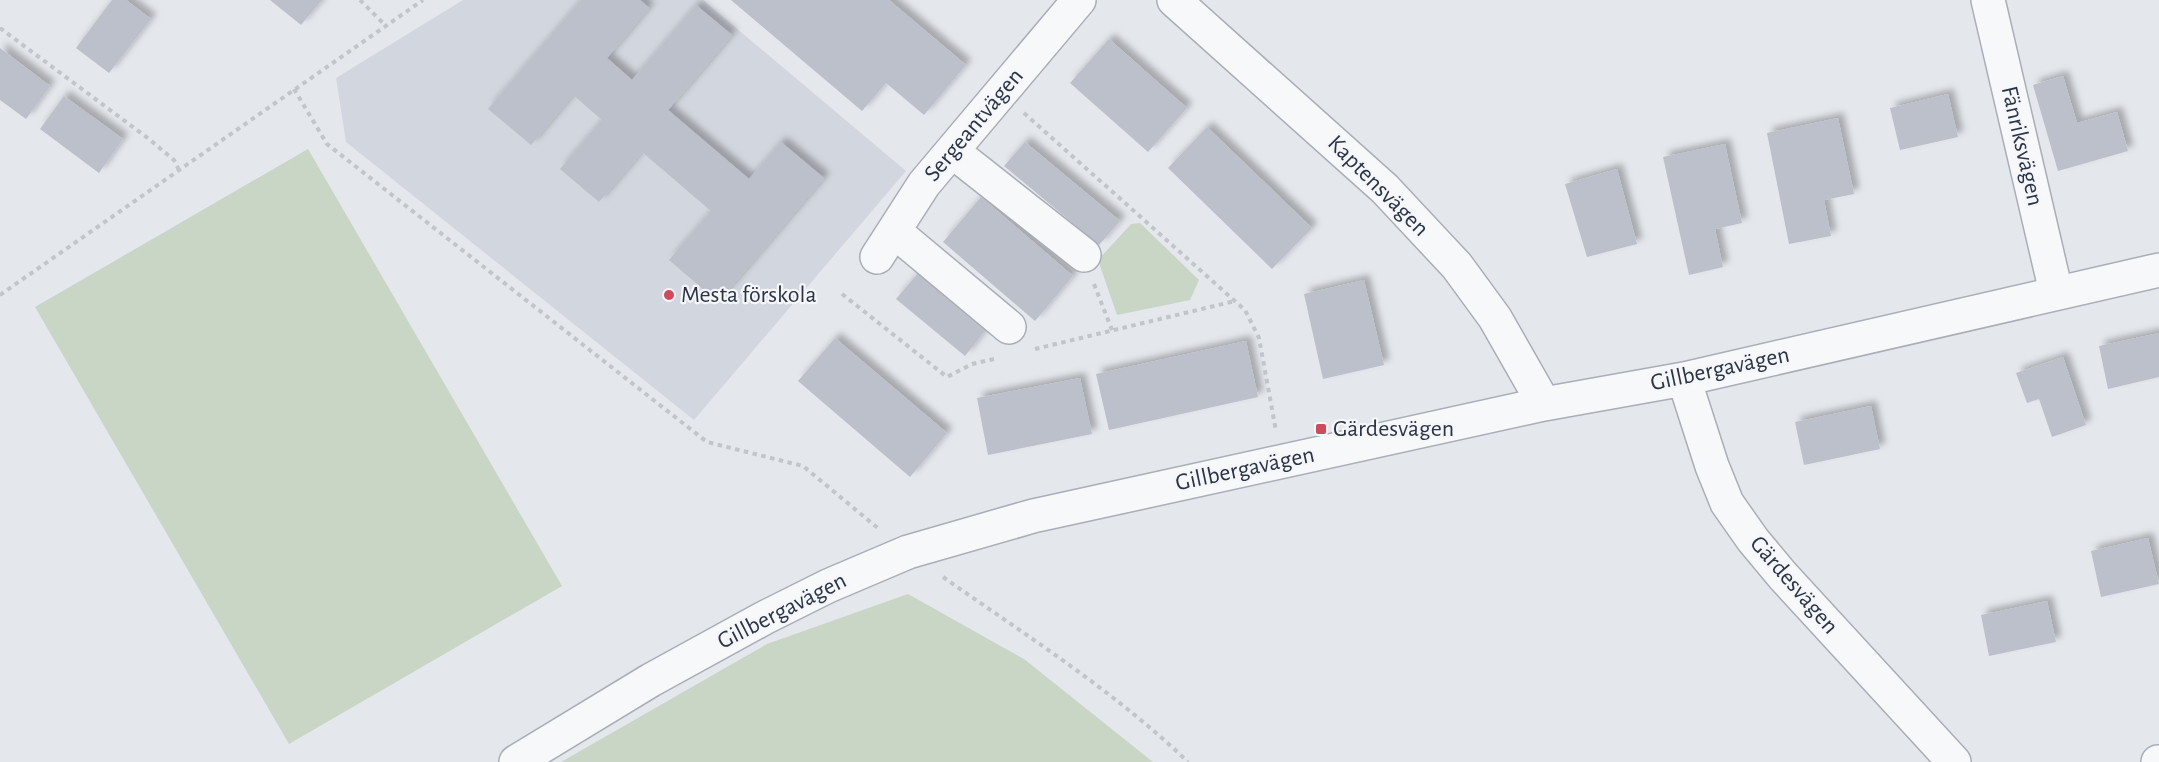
<svg xmlns="http://www.w3.org/2000/svg" width="2159" height="762" viewBox="0 0 2159 762" font-family="'Alegreya Sans',sans-serif">
	<defs>
		<filter id="shadow"><feDropShadow dx="5.5" dy="-5.5" stdDeviation="3" flood-color="#0004"/></filter>
	</defs>
	<rect width="100%" height="100%" fill="#e4e7ec"/>
	<path fill="#d2d6de" d="M463,0H703L906,171L694,420L346,142L336,78Z"/>
	<path fill="#c9d6c5" d="M308,149L562,586L289,744L35,307Z
		M1140,223L1199,280L1190,300L1117,315L1098,260L1131,224Z
		M908,594L1024,659L1153,762H561L767,644Z"/>
	<path fill="#bbc0ca" filter="url(#shadow)" d="M112,0H126L151,19L109,73L76,48Z
		M270,0H322L301,25Z
		M581,0H640L649,8L607,58L632,80L696,5L732,35L668,110L749,179L781,142L824,178L718,302L669,260L711,211L642,152L599,202L560,169L602,120L573,95L531,145L488,109Z
		M731,0H889L966,65L924,115L886,83L862,111Z
		M1109,39L1187,108L1148,152L1070,83Z
		M0,48L50,86L26,119L0,100Z
		M2063,76L2077,123L2117,112L2128,151L2058,171L2033,85Z
		M1948,94L1958,137L1900,150L1890,108Z
		M64,96L123,139L99,173L40,129Z
		M1838,118L1854,194L1824,200L1831,236L1789,244L1767,133Z
		M1207,127L1312,228L1272,269L1168,168Z
		M1025,142L1120,221L1099,245L1004,166Z
		M1725,144L1742,223L1715,229L1723,267L1689,275L1663,157Z
		M1617,169L1637,244L1587,257L1565,184Z
		M981,197L1073,276L1035,321L943,242Z
		M920,271L988,327L965,356L896,299Z
		M1364,280L1384,365L1323,379L1304,294Z
		M2159,333V377L2108,389L2099,346Z
		M835,338L947,433L910,477L798,381Z
		M1246,341L1258,397L1109,430L1096,374Z
		M2063,357L2086,425L2052,437L2039,399L2027,403L2016,373Z
		M1080,378L1092,434L988,455L977,398Z
		M1871,406L1880,449L1804,465L1795,422Z
		M2148,538L2159,584L2101,597L2091,551Z
		M2047,601L2056,642L1989,656L1981,615Z"/>
	<g fill="none" stroke-linecap="round" stroke-linejoin="round">
		<defs>
			<path id="minor" d="M1174,0L1385,189L1457,266L1495,318L1544,404
				M1988,0L2056,292
				M952,151L1084,255
				M894,231L1009,327
				M877,257L924,184L1079,0
				M1684,379L1712,466L1727,503L1753,540L1783,576L1954,762
				M516,762L651,680L764,618L828,586L908,552L1033,516L1544,404L1684,379L2159,270
				M2158,762H2159"/>
		</defs>
		<use href="#minor" stroke="#a9aeb7" stroke-width="36"/>
		<path stroke="#c2c5cb" stroke-width="4" stroke-dasharray="4.5 4.5" stroke-linecap="butt" d="M360,0L386,26
			M0,28L149,139L174,160L179,170
			M294,89L327,144L707,442L803,466L879,529
			M1024,113L1245,310L1259,338L1276,431
			M1094,284L1112,330
			M842,294L947,377L972,364L998,358
			M0,295L423,0
			M1035,349L1235,301
			M943,577C1027,636 1114,691 1188,762"/>
		<use href="#minor" stroke="#f7f8fa" stroke-width="33"/>
	</g>
	<g fill="#d1495b" stroke="#f4f6f9" stroke-width="2">
		<circle cx="669" cy="295" r="6"/>
		<rect x="1315" y="423" width="12" height="12" rx="3"/>
	</g>
	<g text-anchor="middle" dominant-baseline="central" stroke-width="4.5" stroke-linejoin="round" paint-order="stroke">
		<g font-size="24" fill="#2b3445" stroke="#f4f6f9">
			<text transform="translate(974 125) rotate(-50)">Sergeantvägen</text>
			<text transform="translate(2022 146) rotate(77)">Fänriksvägen</text>
			<text transform="translate(1378 186) rotate(45)">Kaptensvägen</text>
			<text transform="translate(1720 369) rotate(-12)">Gillbergavägen</text>
			<text transform="translate(1245 469) rotate(-12)">Gillbergavägen</text>
			<text transform="translate(1794 585) rotate(49)">Gärdesvägen</text>
			<text transform="translate(782 611) rotate(-27)">Gillbergavägen</text>
		</g>
		<g font-size="24" fill="#2b3445" stroke="#f4f6f9" text-anchor="start">
			<text x="681" y="295">Mesta förskola</text>
			<text x="1333" y="429">Gärdesvägen</text>
		</g>
	</g>
</svg>
